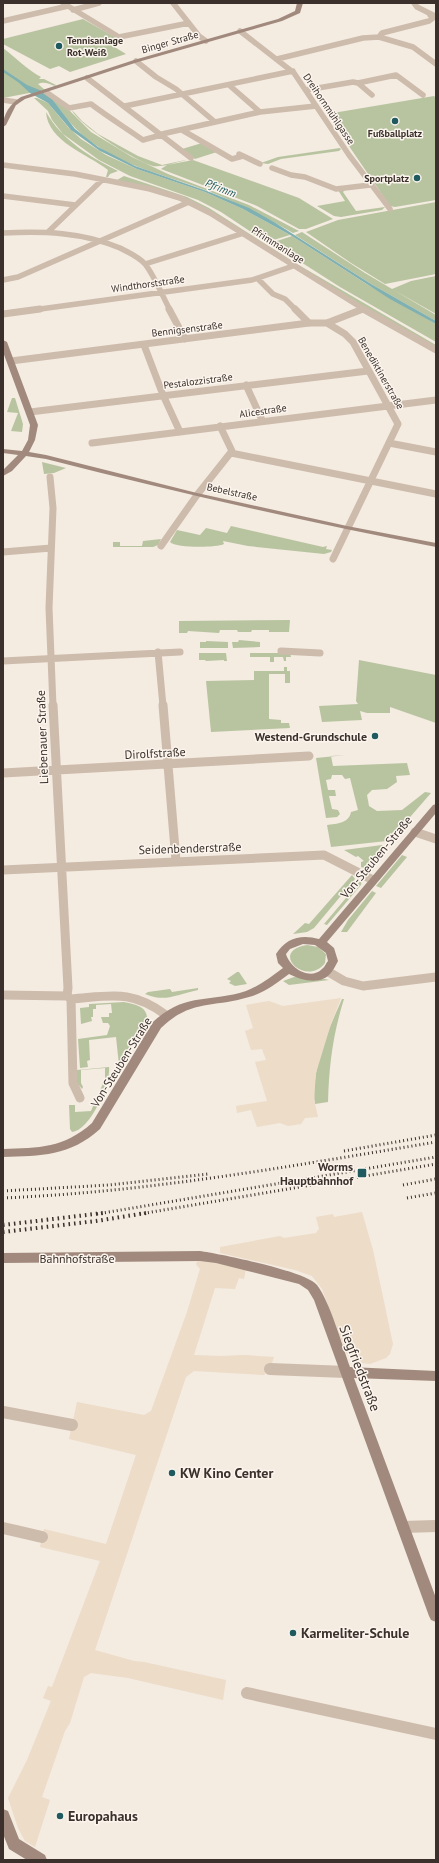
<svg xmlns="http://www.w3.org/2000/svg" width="439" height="1863" viewBox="0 0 439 1863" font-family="'PT Sans',sans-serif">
	<rect width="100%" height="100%" fill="#f4ebe1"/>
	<path fill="#b8c4a0" d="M83,19L120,40L108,43L126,54L70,72L59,66L50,69L3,44V39Z
		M3,48C16,58 28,70 41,77L39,79H44L56,85L55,86C49,84 44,81 38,84L45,90L3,98Z
		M434,96L436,98V200L395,207L390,206L327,114Z
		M34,98H37L48,103L68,127L81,139L106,155L137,169L205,192L243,209L290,235L270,241L263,240L221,212L198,200L130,176L99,160L63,134L52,120L48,111Z
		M52,99L70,111L91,132L132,157L168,174L249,205L299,231L293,233C266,217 238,203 208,191C153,170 98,163 61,111C58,107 54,103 52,99Z
		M72,110L82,121L98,134L138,156L162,165L190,159C181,161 161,168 153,166C137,162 77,124 72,110Z
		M46,112C62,140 90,157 118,171L110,174L108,177H106L108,170C88,154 48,142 46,112Z
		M202,143L217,152L195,159L182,149Z
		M340,148L341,149L339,151L281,159L268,164L261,163L278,157Z
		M193,160L299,198L333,219L306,229H299L257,206L161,169L167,165Z
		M124,176L187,197L209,208L297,264L436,345V348L365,308L207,209L107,178L117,180Z
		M338,190H345L343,192L356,211L385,207L382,210L341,217L334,216L317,206L345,201Z
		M436,202V274L385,284L351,263L306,232L338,220Z
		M302,232L365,273L436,315V321L371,284L295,235Z
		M292,236L368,285L436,324V342L340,287L271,243Z
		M436,276V314L392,289L411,281Z
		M12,398H15L23,424L22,432L11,431L18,413L7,412Z
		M42,462L66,468L54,473L44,474Z
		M231,526L323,547L327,546L326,549L332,550L331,552L324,554L248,546L223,541L224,544C215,548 176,548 170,542L177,530L200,535L206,528L227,533Z
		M161,539L158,545L153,547H113V542H120V546H142L143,541Z
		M290,620L289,632H269V630H252L251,632H238L237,630H220L219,633L188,631L187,633H179V621Z
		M239,640L260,642V647L233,648L232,642H238Z
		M206,641L228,642V648H200V642H206Z
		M199,653H226L227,661H224V660L206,661L205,660H199Z
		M250,653H290L291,657H286V661H284L283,657H274V662H270V657H250Z
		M359,660L436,675V723L390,707V713H367L360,711L362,720L322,722L319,706L358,704L356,701Z
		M284,667H287V671H290V683H285V674H269V719L281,720V723H289L290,728L211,732L206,681L254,680V671H284Z
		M346,755L331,756L333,766L407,763L410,775L396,776L397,782L387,789L372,790L367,795L369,806L377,811L402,810L425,792L431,793L391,839L387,841L331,847L327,825C337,824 349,823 351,812L358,810L350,778L345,779L342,775H332L331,779L326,780L328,790H335L336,796H329L332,809L338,810L340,814L337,817L326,818L316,758Z
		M382,845L383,847L364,868L361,867V862L364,861L358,856L356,857L344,850Z
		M402,855L407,857L381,888L376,886Z
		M352,875L355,879L314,928L307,932L293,934L305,923L309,924Z
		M362,879L361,885L327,925L324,924Z
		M372,891L376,893L347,932H341L348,920Z
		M307,945L318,947L326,954L325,963C306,988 268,951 307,945Z
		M237,972H239L247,984L235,986L229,983L231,981L227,979Z
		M294,977L321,978L329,980L289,985L283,981Z
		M198,988V990C177,994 166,1003 145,994L148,992L170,989L172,992Z
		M342,999H344C333,1034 329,1065 328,1102L315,1104C310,1072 329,1028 342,999Z
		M124,1002C134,1004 146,1006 147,1017L119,1065L116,1037L89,1040L90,1060L87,1061L88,1067L80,1068L78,1039L107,1035L110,1026L108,1023H103L101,1017H109V1013H112L111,1004L96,1005V1009H93V1017H91L92,1021L81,1024L80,1008L89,1007V1004Z
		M109,1067C111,1083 90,1131 72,1132L70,1129L69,1105H75V1112L91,1111L105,1079V1068L81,1070V1083L83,1087L82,1089L77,1083V1070Z"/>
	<path fill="#ecdcc8" d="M341,998L331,1024L316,1073L314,1099L318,1117L305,1118L301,1124L288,1126L280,1123L257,1127L251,1110L237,1113L236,1106L267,1101L255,1062L266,1060L262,1049L251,1050L245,1031L253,1028L246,1005L269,1001L283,1006Z
		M362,1212L373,1250L393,1344L390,1354L386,1358L370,1364L360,1363L351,1358L346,1353L322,1289L312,1276L295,1270L220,1253V1247L280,1236L284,1238L316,1233L319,1229L316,1217L333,1214L334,1217Z
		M200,1256L246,1265L245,1274L244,1279L239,1278L235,1289L215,1288L194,1355L221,1356L244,1355L274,1357L270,1369L264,1375L194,1371L186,1377L95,1650L134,1661L144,1662L226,1680L223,1700L128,1678L91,1673L84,1677L70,1723L65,1731L42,1797L50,1800L35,1847L25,1841L18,1828L8,1798L27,1760L51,1701L43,1698L48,1686L52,1687L100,1561L40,1547L44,1529L106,1544L136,1455L69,1439L77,1402L144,1415L151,1411L187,1312L200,1269L196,1264Z"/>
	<path fill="#7fb0b2" d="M3,69L27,85L42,91L52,99L75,129L98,147L135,166L207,191L249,208L274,222L371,284L436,321V324L390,299L292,236L243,209L205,192L137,169L100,151L71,130L48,103L30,93L18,82L3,72Z"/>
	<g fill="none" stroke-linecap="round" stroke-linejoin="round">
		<path stroke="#cdbbac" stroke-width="5.5" d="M63,3L119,37L189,23
			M173,3L199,36L206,41
			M414,3L417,7L435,16
			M73,10L99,3
			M3,21L68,6
			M240,31L294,73L349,155L390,209
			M379,37L413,47L436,64
			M277,59L363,38L379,37L382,33L429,21L433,18L430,15
			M136,61L156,77L176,89L215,122
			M87,78L191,158
			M358,83L396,75L423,95
			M229,85L260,112
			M306,90L353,82L358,83L372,95
			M46,92L69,108L91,104C108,117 126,128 143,140L161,135
			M3,100L16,102
			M125,106L293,71
			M182,130L232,159L243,156
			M162,134L260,112L316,106
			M239,154L260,164
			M3,165L75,174L150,189L180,198L210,213L365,310
			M272,168L291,175L305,177L336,189L370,185
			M3,196L75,205
			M48,232L102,180
			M3,233C43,231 82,232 120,248C128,252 139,257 145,264C154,275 163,297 170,310
			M145,264L241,234
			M258,279L273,294L285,299L296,310
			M3,280L18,277L189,202
			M33,310L252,280L293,266
			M361,310L363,309"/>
		<path stroke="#cdbbac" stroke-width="7" d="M169,309L185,339
			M295,309L309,323
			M363,309L436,350
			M3,314L40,309
			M327,323L345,334L353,342L398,424L333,559
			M144,345L163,395L180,432
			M11,361L309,323H327L363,309
			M246,385L262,420
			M30,412L368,371
			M92,443L436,400
			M389,443L436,452
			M231,453L436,494
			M50,477L53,508L49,608L53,706
			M161,546L197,495L232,451L220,426
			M3,552L51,548
			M281,651L320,653
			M158,652L163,706
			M3,661L180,652"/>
		<path stroke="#cdbbac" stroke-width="9" d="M53,705L68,988L67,996
			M163,705L176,861
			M3,773L309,756
			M415,832L436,839
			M3,870L324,855L373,880
			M327,971L344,981L363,986L436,977
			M3,995L67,996L71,999C111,996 131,989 166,1015
			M71,999L73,1083L80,1098"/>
		<path stroke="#cdbbac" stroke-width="12" d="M270,1369L346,1372
			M3,1412L72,1425
			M403,1527L436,1526
			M3,1528L42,1537
			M247,1693L436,1734"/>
		<path fill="#a18a7d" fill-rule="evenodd" d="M297,3H303L300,13L282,21L138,62L25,99L16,105L6,125L3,127C3,114 10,104 21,97L134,60L278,19L295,11Z
			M3,340L7,342L38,425L35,440L29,452L46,455L197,493L347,526L436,543V547C305,522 175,492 46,459L26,456L12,471L3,476V470L18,455L3,453V449L22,451L28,440L30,425L3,352Z
			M436,804V813L327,942L334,948L338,961C336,965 333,971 329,975C318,985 301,980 289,974C277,983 264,993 249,997C213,1008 191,999 161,1028L100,1129C70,1156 41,1156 3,1157V1149C39,1148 64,1148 92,1123L153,1022C185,992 209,1003 246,991C259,986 271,977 283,968L278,963L276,954C286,938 301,934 319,939L433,805ZM303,944L315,945L326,953L328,961C326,963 325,967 322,969C310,981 290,968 286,954L290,949Z
			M200,1251C220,1254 306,1271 317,1285C330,1302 342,1345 350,1367L436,1371V1381L354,1378L436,1598V1622L431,1620L429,1616L314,1300L308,1290L299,1284L216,1263L200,1261L3,1263V1253Z
			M3,1809L8,1811L19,1839L45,1855L47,1860H27L9,1849L3,1834Z"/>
		<path stroke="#3b302b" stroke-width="3" stroke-dasharray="1 3" stroke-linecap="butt" d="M344,1151L436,1135
			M403,1185L436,1179
			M3,1191L109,1185L208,1174
			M3,1198C149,1192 292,1166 436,1142
			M407,1198L436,1193
			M97,1214L436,1157
			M140,1214L436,1164"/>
		<path stroke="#3b302b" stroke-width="4" stroke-dasharray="1.5 4" stroke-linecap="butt" d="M3,1225L103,1213
			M3,1232L96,1221L146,1213"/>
	</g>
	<g fill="#1f5a5e" stroke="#fbf5ee" stroke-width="1.5">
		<circle cx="59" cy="46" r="4"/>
		<circle cx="395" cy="121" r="4"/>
		<circle cx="417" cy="178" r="4"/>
		<circle cx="375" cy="736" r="4"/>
		<rect x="357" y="1168" width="10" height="10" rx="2"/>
		<circle cx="172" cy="1473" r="4"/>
		<circle cx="293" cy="1633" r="4"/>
		<circle cx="60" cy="1816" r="4"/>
	</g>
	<g text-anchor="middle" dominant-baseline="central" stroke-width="3" stroke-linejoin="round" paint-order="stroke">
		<g font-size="10" font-weight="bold" fill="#3b302b" stroke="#fbf5ee" text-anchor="start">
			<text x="67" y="40">Tennisanlage<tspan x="67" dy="12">Rot-Weiß</tspan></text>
			<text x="395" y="133" text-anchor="middle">Fußballplatz</text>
			<text x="409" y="178" text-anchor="end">Sportplatz</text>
		</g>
		<g font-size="10" fill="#3b302b" stroke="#fbf5ee">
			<text transform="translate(170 42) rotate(-16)">Binger Straße</text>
			<text transform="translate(329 109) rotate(56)">Dreihornmühlgasse</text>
			<text transform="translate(278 245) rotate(32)">Pfrimmanlage</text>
			<text transform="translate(148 284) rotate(-8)">Windthorststraße</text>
			<text transform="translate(187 329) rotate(-7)">Bennigsenstraße</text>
			<text transform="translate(381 373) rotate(60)">Benediktinerstraße</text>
			<text transform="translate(198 381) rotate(-7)">Pestalozzistraße</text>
			<text transform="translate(263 411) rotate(-8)">Alicestraße</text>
			<text transform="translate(232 492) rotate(12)">Bebelstraße</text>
		</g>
		<g font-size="11" font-style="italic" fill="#1f5a5e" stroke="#fbf5ee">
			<text transform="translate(221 188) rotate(22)">Pfrimm</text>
		</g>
		<g font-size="12" font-weight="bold" fill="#3b302b" stroke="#fbf5ee" text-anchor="end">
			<text x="367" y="736">Westend-Grundschule</text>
			<text x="353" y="1166">Worms<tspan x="353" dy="14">Hauptbahnhof</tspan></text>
		</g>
		<g font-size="12" fill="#3b302b" stroke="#fbf5ee">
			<text transform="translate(42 737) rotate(-92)">Liebenauer Straße</text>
			<text transform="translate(155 753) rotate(-3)">Dirolfstraße</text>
			<text transform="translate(190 848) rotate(-2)">Seidenbenderstraße</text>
			<text transform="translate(376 857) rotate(-50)">Von-Steuben-Straße</text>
			<text transform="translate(121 1062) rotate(-58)">Von-Steuben-Straße</text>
			<text x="77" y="1258">Bahnhofstraße</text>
		</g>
		<g font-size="14" fill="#3b302b" stroke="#fbf5ee">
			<text transform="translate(360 1368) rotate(69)">Siegfriedstraße</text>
		</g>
		<g font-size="14" font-weight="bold" fill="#3b302b" stroke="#fbf5ee" text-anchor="start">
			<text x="180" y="1473">KW Kino Center</text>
			<text x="301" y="1633">Karmeliter-Schule</text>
			<text x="68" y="1816">Europahaus</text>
		</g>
	</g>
	<rect width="439" height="1863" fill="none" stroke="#3b302b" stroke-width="8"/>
</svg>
